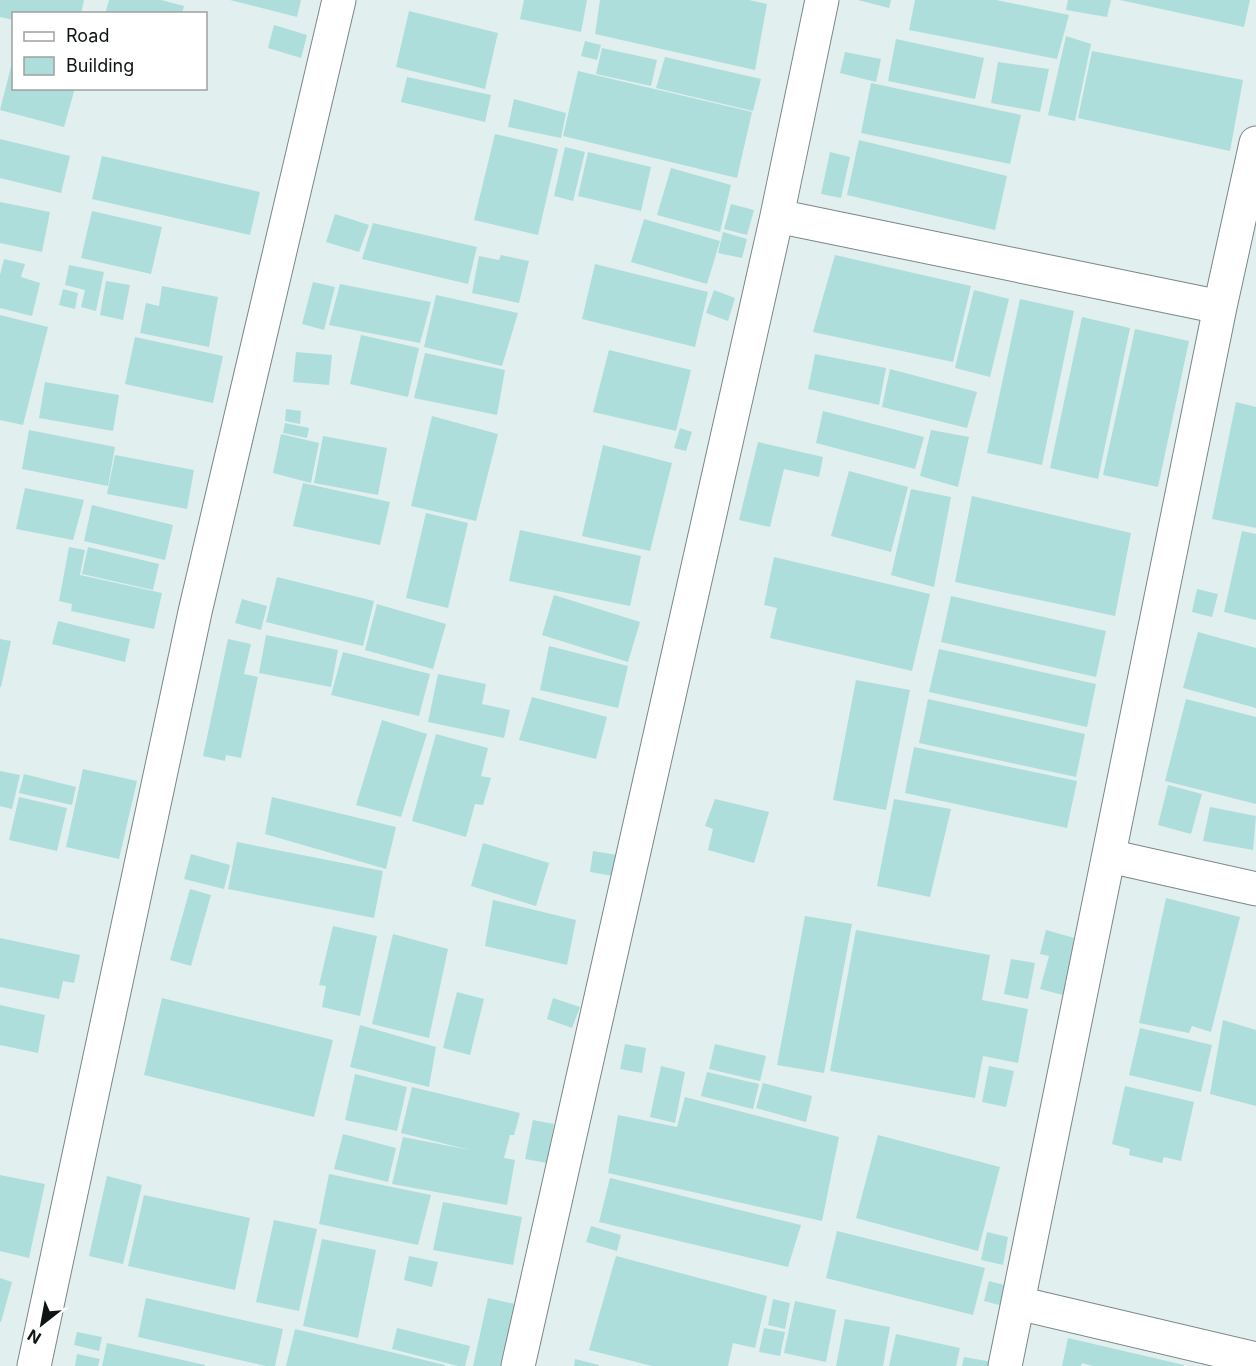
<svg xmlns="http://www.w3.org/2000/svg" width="1256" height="1366" viewBox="0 0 1256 1366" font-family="Inter,sans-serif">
	<rect width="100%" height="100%" fill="#e1efee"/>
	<path fill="#aededc" d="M0,0H84L81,14H14V20L0,17Z
		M109,0H161L184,6L182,14H105Z
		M230,0H301L297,17Z
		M524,0H587L581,32L520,19Z
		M600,0H749L767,4L755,70L595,34Z
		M858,0H891L889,8Z
		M915,0H996L1069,15L1057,59L909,30Z
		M1068,0H1111L1107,17L1066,10Z
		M1120,0H1250L1244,27Z
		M409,11L498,33L485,89L396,67Z
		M274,25L307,35L301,58L268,48Z
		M1066,36L1091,44L1075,121L1048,115Z
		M896,39L984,58L975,99L888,81Z
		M585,41L601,45L597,60L581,56Z
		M602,48L657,60L651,86L596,74Z
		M1092,51L1243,80L1230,151L1078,118Z
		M845,52L881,59L876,82L840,73Z
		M665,57L761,79L753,111L656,88Z
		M13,59L14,88H75L64,127L0,110Z
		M998,62L1049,69L1040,112L991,103Z
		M578,71L752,112L737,178L563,136Z
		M407,77L491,95L485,122L401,102Z
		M871,83L1021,115L1010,164L861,133Z
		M514,99L566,113L561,138L508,127Z
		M495,134L558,149L538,235L474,220Z
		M0,139L70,156L61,193L0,178Z
		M859,140L1007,176L995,230L847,195Z
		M565,147L585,152L573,201L554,196Z
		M588,152L651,167L641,211L578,196Z
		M830,152L850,157L841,198L821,194Z
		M102,156L260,192L250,235L92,199Z
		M671,168L731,185L720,232L657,215Z
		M0,202L50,212L42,252L0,243Z
		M731,204L754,210L747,235L724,229Z
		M92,211L162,227L151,274L81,258Z
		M335,214L369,225L359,252L326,242Z
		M644,219L720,241L707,284L631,262Z
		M373,223L477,247L468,284L362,259Z
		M723,232L747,239L742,258L718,253Z
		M501,255L529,261L519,303L472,293L479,256L499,260Z
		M835,255L971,286L953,362L813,332Z
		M4,259L25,264L21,277L40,283L32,316L0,308V275Z
		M595,264L708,292L695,347L582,319Z
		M69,265L104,272L96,311L81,307L85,290L65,285Z
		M106,281L130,285L123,320L100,315Z
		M313,282L335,287L324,330L302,324Z
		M340,284L431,302L420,343L329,325Z
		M162,286L218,297L209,347L140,333L146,303L159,306Z
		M63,289L78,293L75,309L59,305Z
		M714,290L735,298L728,321L706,313Z
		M974,290L1009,299L990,377L955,368Z
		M436,295L518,313L502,366L424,347Z
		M1020,299L1074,311L1042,465L987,453Z
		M0,315L48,327L23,425L0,420Z
		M1082,317L1130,328L1098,479L1050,468Z
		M1135,329L1189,341L1158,487L1103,475Z
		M361,335L419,348L408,397L350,384Z
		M135,337L223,356L213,403L125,384Z
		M609,350L691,370L676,431L593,412Z
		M296,352L332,355L329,385L293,382Z
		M425,353L505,370L497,415L414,398Z
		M815,354L886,368L879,405L808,389Z
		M890,369L977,392L967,428L882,407Z
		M45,382L119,395L113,431L39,418Z
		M1236,402L1256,407V528L1212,519Z
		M286,409L301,411L300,424L285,421Z
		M823,411L924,437L915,469L816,443Z
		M432,416L498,434L476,521L411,506Z
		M285,423L309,428L307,438L283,433Z
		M680,428L692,432L686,451L674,448Z
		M29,430L115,447L108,486L22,469Z
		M931,430L969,437L958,487L920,476Z
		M281,434L319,443L311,483L273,473Z
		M323,436L387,448L378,495L314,483Z
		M758,442L823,457L819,477L784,469L770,527L739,520Z
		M603,445L672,463L650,551L582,536Z
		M115,455L194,470L187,509L107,494Z
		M849,471L908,487L891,552L831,536Z
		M303,483L390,502L380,545L293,526Z
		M25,488L84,500L73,540L16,529Z
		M911,489L951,497L934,587L891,575Z
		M972,496L1131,533L1115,616L955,582Z
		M92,505L173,525L165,560L84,541Z
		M426,513L468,523L448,608L406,598Z
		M520,530L641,556L630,606L509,581Z
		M1242,531L1256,534V620L1224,612Z
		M69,547L85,550L80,575L162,593L154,629L71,611L72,604L59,601Z
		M88,547L159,564L153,590L82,574Z
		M774,557L930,594L912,671L770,638L777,608L764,605Z
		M277,577L374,601L363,646L266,622Z
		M1197,589L1218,594L1212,617L1192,612Z
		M554,595L640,622L628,662L542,635Z
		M951,596L1106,631L1096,677L941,642Z
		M242,599L267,606L261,630L235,623Z
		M377,604L446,624L433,669L365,650Z
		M58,621L130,639L125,662L52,644Z
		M1198,632L1256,648V708L1183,688Z
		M266,635L338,650L331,687L259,673Z
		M0,639L11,641L1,687H0Z
		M228,639L251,644L244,674L258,677L241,758L226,755L225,761L203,756Z
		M549,646L628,666L618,708L540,690Z
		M939,649L1096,684L1087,727L929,692Z
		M343,652L430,674L419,716L331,695Z
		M438,674L486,684L482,704L510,710L504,738L428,722Z
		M856,680L910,690L886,810L833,800Z
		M532,697L607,717L596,759L519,740Z
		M928,699L1085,734L1076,777L919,743Z
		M1186,699L1256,717V804L1165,781Z
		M382,720L427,734L401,817L356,805Z
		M436,734L488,748L481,776L491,778L483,805L475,804L466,837L412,821Z
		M914,747L1077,781L1067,828L905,793Z
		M83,769L137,781L119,859L66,847Z
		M0,771L20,775L12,809L0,806Z
		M24,774L76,787L72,805L19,793Z
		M1168,785L1202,794L1191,834L1158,825Z
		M19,797L67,808L57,851L9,840Z
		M272,797L396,827L386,869L265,834Z
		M715,799L769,812L754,863L708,850L713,829L705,826Z
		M894,799L951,809L930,897L877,886Z
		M1210,807L1256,816L1253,850L1203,841Z
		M237,842L383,871L374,918L228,889Z
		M483,843L549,863L536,906L471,886Z
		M593,851L617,855L613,876L590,872Z
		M191,854L230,865L224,889L184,879Z
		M190,889L211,895L191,966L170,960Z
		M1166,898L1240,917L1211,1032L1192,1026L1189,1033L1139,1023Z
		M493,900L576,920L567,965L485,946Z
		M805,916L852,924L824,1073L777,1065Z
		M333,926L377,936L360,1016L322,1007L326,986L319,985Z
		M856,930L990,955L982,1000L1028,1009L1018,1063L983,1056L975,1098L830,1071Z
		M1046,930L1078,939L1063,995L1040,989L1049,956L1040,954Z
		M393,934L448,949L429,1038L372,1024Z
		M0,938L80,955L74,983L63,981L59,999L0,987Z
		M1011,959L1035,963L1028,999L1004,994Z
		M457,992L484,999L470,1055L443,1048Z
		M162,998L333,1040L314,1117L144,1075Z
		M553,998L580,1007L572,1028L547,1019Z
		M0,1005L45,1015L38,1053L0,1045Z
		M1223,1020L1256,1030V1106L1210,1094Z
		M360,1025L436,1047L429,1087L350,1067Z
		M1140,1028L1212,1045L1201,1092L1129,1075Z
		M625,1044L646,1048L642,1073L620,1069Z
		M715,1044L766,1056L760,1081L709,1069Z
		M661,1066L685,1072L675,1123L650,1117Z
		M989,1066L1014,1071L1006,1107L982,1102Z
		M707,1072L759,1084L753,1109L701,1096Z
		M355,1074L407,1087L397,1131L345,1120Z
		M763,1083L812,1096L806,1122L756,1108Z
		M1125,1086L1194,1102L1181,1161L1164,1157L1162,1163L1129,1155L1130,1149L1112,1144Z
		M412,1087L520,1113L514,1135H510L504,1158L515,1160L507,1205L392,1184L403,1137L470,1150L401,1133Z
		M685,1097L839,1137L822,1221L608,1173L618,1115L677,1127Z
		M533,1120L554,1124L547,1163L525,1159Z
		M343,1134L396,1148L388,1182L334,1169Z
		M878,1135L1000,1167L978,1251L856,1218Z
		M329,1174L431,1195L418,1245L319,1224Z
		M0,1175L45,1184L29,1258L0,1251Z
		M107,1176L142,1185L123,1264L89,1256Z
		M610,1178L801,1225L788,1267L599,1222Z
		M144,1195L250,1218L235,1290L128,1266Z
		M443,1202L522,1217L513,1265L433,1250Z
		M274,1220L317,1229L299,1311L256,1302Z
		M591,1226L621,1235L617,1251L586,1242Z
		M837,1231L985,1268L973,1315L826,1278Z
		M987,1232L1008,1237L1003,1265L981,1260Z
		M322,1239L376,1250L358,1338L303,1326Z
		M409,1256L438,1262L432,1287L404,1280Z
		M616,1256L767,1296L755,1348L733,1343L728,1366H652L589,1350Z
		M0,1278L12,1282L1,1322H0Z
		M989,1281L1008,1286L1003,1306L984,1301Z
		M146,1298L283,1329L275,1366H266L138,1337Z
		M488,1298L515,1304L501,1366H473Z
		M773,1299L790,1303L785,1329L768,1325Z
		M795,1301L836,1310L826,1362L784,1353Z
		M845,1319L890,1327L883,1366H836Z
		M397,1328L470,1346L465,1366H458L392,1349Z
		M764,1328L785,1332L780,1356L759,1352Z
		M295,1329L445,1365V1366H286Z
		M77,1332L102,1337L99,1351L74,1345Z
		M896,1334L960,1348L956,1366H889Z
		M1068,1338L1184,1365V1366H1093L1082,1363L1081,1366H1062Z
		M107,1343L205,1365V1366H102Z
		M77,1354L100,1359L98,1366H75Z
		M964,1357L992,1362L991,1366H962Z
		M575,1359L599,1365V1366H574Z"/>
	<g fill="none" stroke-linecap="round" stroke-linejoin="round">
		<defs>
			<path id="minor" d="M777,216L1220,307
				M1109,856L1256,889
				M1018,1303L1256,1359
				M34,1366L195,612L339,0
				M518,1366L777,216L822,0
				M1005,1366L1220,307L1256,143"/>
		</defs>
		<use href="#minor" stroke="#7b8787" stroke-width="35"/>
		<use href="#minor" stroke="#fff" stroke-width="33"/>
	</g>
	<rect x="12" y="12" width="195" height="78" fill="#ffffff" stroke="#9fa1a1" stroke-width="1.5"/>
	<rect x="24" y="32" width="30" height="9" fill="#ffffff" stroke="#9fa1a1" stroke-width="1.5"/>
	<text x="66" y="42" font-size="18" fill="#0f1414">Road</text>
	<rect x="24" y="57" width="30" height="18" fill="#aededc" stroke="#9fa1a1" stroke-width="1.5"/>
	<text x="66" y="72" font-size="18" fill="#0f1414">Building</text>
	<g transform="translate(42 1324) rotate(211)" stroke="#ffffff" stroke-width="4.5" paint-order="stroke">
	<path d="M0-4.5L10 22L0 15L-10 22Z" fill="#0f1414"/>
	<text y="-9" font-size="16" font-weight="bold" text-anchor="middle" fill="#0f1414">N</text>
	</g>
</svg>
